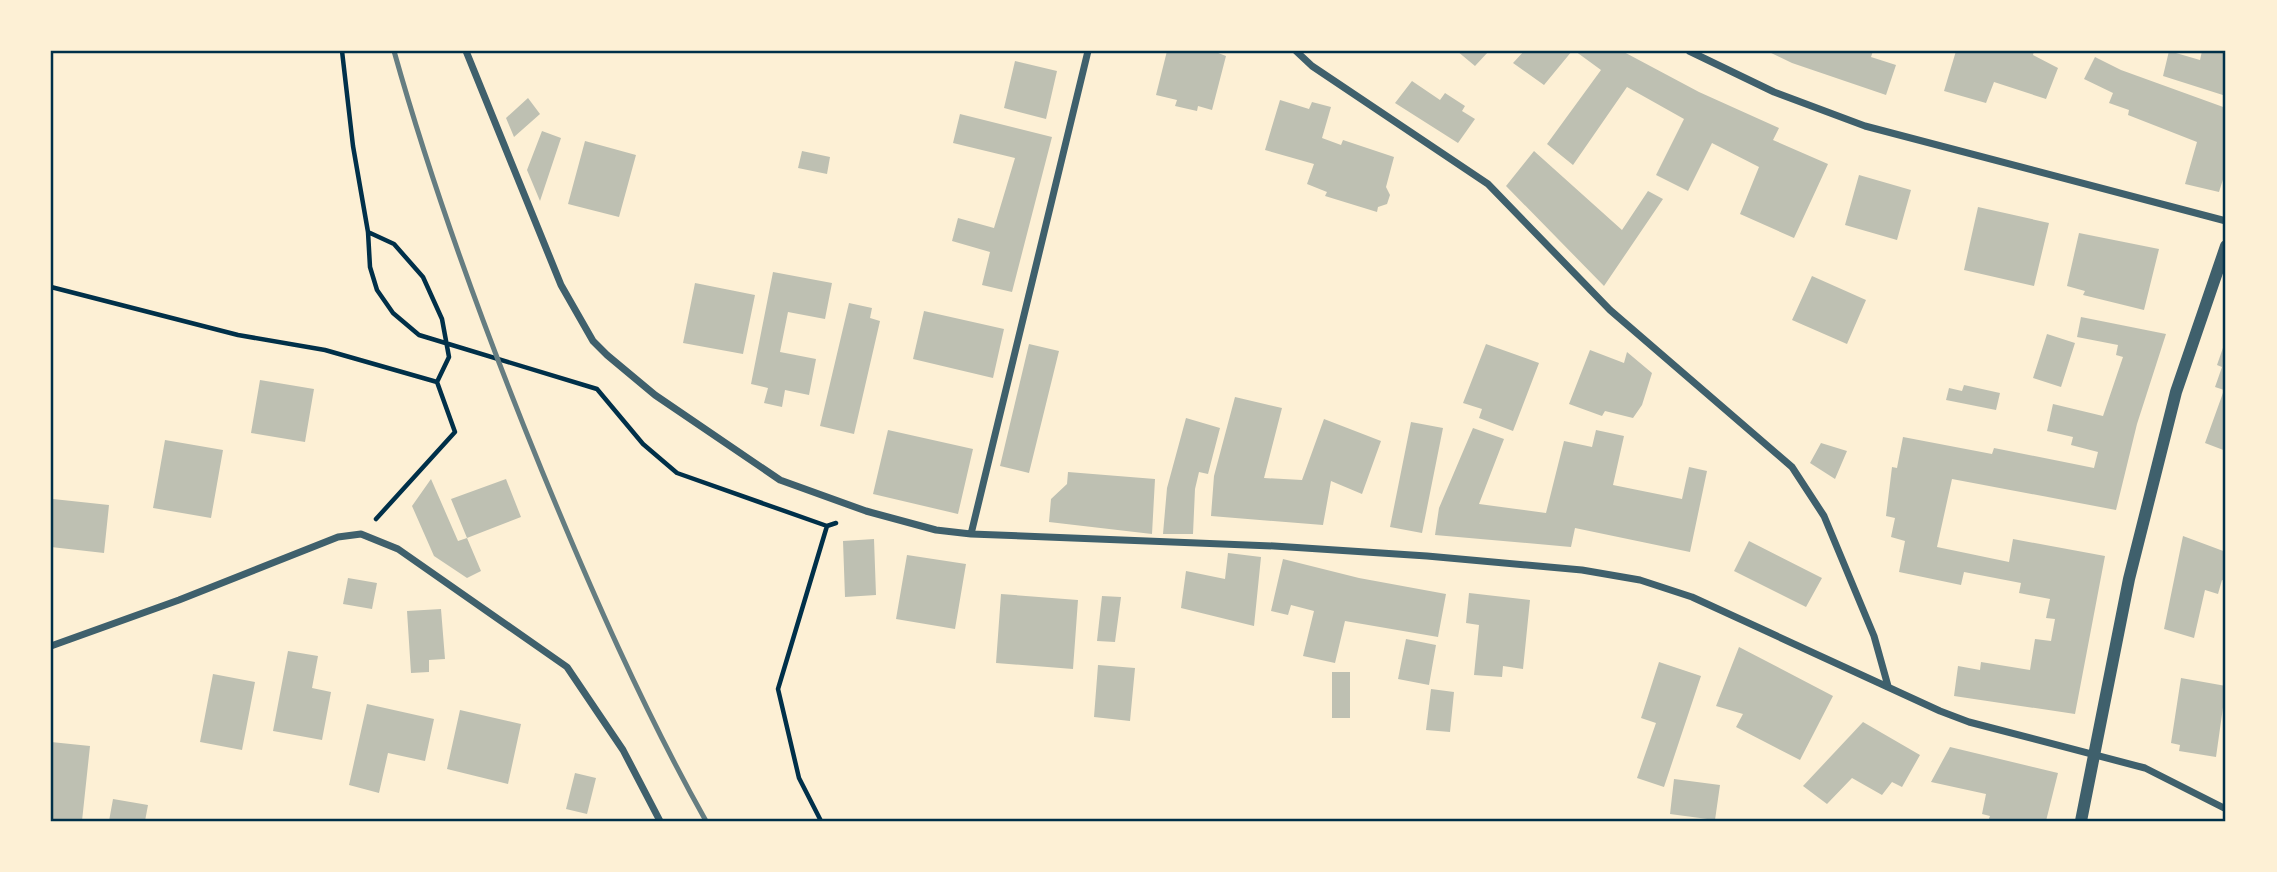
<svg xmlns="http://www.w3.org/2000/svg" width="2277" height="872" viewBox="0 0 2277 872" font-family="'Libre Baskerville',serif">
	<rect width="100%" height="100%" fill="#fdf0d5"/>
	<path fill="#bec0b2" d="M1167,51H1213L1226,56L1212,110L1198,106L1197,111L1175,106L1177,100L1156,95Z
		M1457,51H1489L1475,66Z
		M1524,51H1572L1544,85L1513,63Z
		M1575,51H1622L1699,92L1779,128L1773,140L1828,164L1794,238L1740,214L1759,167L1712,143L1688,191L1656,175L1684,119L1627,87L1573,165L1547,144L1601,70Z
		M1767,51H1873L1871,57L1896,65L1886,95L1792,63Z
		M1956,51H2034L2033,55L2058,68L2046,99L1994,82L1986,103L1944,91Z
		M2169,51L2200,60L2202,51H2226V96L2163,76Z
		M2095,57L2121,70L2226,108V170L2219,192L2185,184L2197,142L2128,115L2129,110L2109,103L2113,93L2084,79Z
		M1015,61L1057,71L1046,119L1004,108Z
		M1412,81L1440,100L1445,93L1465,106L1462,111L1475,119L1458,143L1395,103Z
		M528,98L540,114L514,137L506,118Z
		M1280,100L1309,109L1312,102L1331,107L1322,138L1341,145L1343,140L1394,157L1386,187L1390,195L1387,204L1378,207L1377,212L1325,196L1327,192L1307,184L1314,164L1265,150Z
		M960,114L1052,137L1012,292L982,285L990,252L952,241L958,218L994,228L1015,158L953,143Z
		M542,131L561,138L540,201L527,170Z
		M585,141L636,155L619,217L568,204Z
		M802,151L830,157L827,174L798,168Z
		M1534,151L1622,230L1648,191L1663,199L1604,286L1506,186Z
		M1859,175L1911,190L1897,240L1845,225Z
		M1978,207L2049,223L2034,286L1964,270Z
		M2079,233L2159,249L2144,310L2083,295L2085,291L2067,286Z
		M773,272L832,283L825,319L788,312L780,352L816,359L809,395L785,390L782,407L764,403L768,388L751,384Z
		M1812,276L1866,300L1847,344L1792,320Z
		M695,283L755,295L743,354L683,343Z
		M849,303L872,308L870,318L880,321L854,434L820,426Z
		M924,311L1004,329L993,378L913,359Z
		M2081,317L2166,334L2137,424L2116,510L1952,479L1937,547L2009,562L2013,539L2105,556L2075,714L1954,696L1958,666L1980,670L1981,662L2030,670L2035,639L2051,641L2055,619L2046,618L2050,599L2019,593L2021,583L1964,572L1961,585L1899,572L1905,541L1891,537L1895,518L1886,516L1892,467L1897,468L1903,437L1992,454L1994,448L2094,468L2098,452L2071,445L2073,437L2047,431L2053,404L2103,416L2123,357L2116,355L2118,345L2077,337Z
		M2047,334L2075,343L2061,387L2033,378Z
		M2226,339V451L2205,443L2224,390L2215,387L2222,367L2217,365Z
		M1029,344L1059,351L1029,473L1000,466Z
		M1486,344L1539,363L1513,431L1479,418L1482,409L1463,403Z
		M1590,350L1624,363L1627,352L1652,373L1642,405L1633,418L1605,411L1602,416L1569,404Z
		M260,380L314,389L305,442L251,433Z
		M1964,385L2000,393L1996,410L1946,400L1949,388L1962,391Z
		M1235,397L1282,408L1264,478L1302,480L1324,419L1381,441L1362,494L1331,481L1323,525L1211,516L1214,476Z
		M1186,418L1220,428L1208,474L1199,472L1195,489L1193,534H1163L1167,488Z
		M1411,422L1443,428L1422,533L1390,527Z
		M1473,428L1504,439L1479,504L1546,513L1564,441L1592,447L1596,430L1624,436L1613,485L1682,499L1689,467L1707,471L1690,552L1575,528L1571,547L1435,535L1439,508Z
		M888,430L973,449L958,514L873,494Z
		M165,440L223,450L211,518L153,508Z
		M1821,443L1847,451L1835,479L1810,463Z
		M1068,472L1155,479L1152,534L1049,522L1051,499L1067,484Z
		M431,479L458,541L467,538L481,571L467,578L434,556L412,506Z
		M506,479L521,517L467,538L451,499Z
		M53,499L109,505L104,553L51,547Z
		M2183,536L2226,552V581L2222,580L2218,594L2205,590L2194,638L2164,629Z
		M874,539L876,595L845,597L843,541Z
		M1749,541L1822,578L1806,607L1734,571Z
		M1228,553L1261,557L1254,626L1181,608L1186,571L1225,579Z
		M907,555L966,564L955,629L896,619Z
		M1283,559L1359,578L1446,594L1438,637L1345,621L1335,663L1303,656L1314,611L1291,605L1288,615L1271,611Z
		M348,578L377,583L372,609L343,604Z
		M1469,593L1530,600L1523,669L1503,666L1502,677L1474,675L1479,625L1466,623Z
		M1001,594L1078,600L1073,669L996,663Z
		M1102,596L1121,597L1115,642L1097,641Z
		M441,609L445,659L429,660V672L411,673L407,611Z
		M1406,639L1436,645L1429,685L1398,679Z
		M1739,647L1833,696L1800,760L1736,727L1743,714L1716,706Z
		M288,651L318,656L312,688L331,692L322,740L273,731Z
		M1659,662L1701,676L1664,787L1637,778L1656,723L1641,718Z
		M1098,665L1135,668L1130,721L1094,717Z
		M1332,672H1350V718H1332Z
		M213,674L255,682L242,750L200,742Z
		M2181,678L2226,686L2216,757L2179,751L2180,745L2171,743Z
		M1431,689L1454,692L1450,732L1426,730Z
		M367,704L434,719L425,761L388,753L379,793L349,785Z
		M460,710L521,724L508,784L447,769Z
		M1863,722L1920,755L1902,787L1892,782L1882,795L1852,778L1827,804L1803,786Z
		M51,742L90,746L82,821H51Z
		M1950,747L2058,773L2046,821H1988L1990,816L1982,814L1986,794L1931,782Z
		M575,773L596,778L587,814L566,809Z
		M1674,779L1720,785L1715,820L1670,814Z
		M113,799L148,805L145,821H109Z"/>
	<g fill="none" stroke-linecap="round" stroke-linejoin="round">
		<path stroke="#003049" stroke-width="4.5" d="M342,51L353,146L368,232L370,267L377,290L393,313L419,335L597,389L643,444L677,473L827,526L836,523
			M368,232L394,244L423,277L442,319L449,357L437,382L455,432L376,519
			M51,287L238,335L325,350L437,382
			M821,821L799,778L778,689L827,526"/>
		<path stroke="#3f606c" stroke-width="7" d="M466,51L561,285L593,341L607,355L655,395L780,480L866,511L936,530L971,534L1274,546L1427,556L1582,570L1640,580L1692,597L1940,711L1969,722L2145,768L2226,809
			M1296,51L1312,66L1488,184L1610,310L1792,467L1824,516L1874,636L1888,686
			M1689,51L1774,92L1865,126L2226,221
			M971,534L1088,51
			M51,646L179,600L338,537L361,534L398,549L567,667L623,750L660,821"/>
		<path stroke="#3f606c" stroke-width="12" d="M2081,821L2129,579L2176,392L2226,246"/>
		<path stroke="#657d81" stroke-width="5" d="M394,51C434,193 486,334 542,471C591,590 643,709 706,821"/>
	</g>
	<rect width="2277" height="872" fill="none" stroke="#fdf0d5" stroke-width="105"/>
	<rect x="52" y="52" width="2172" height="768" fill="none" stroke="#003049" stroke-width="2.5"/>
</svg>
